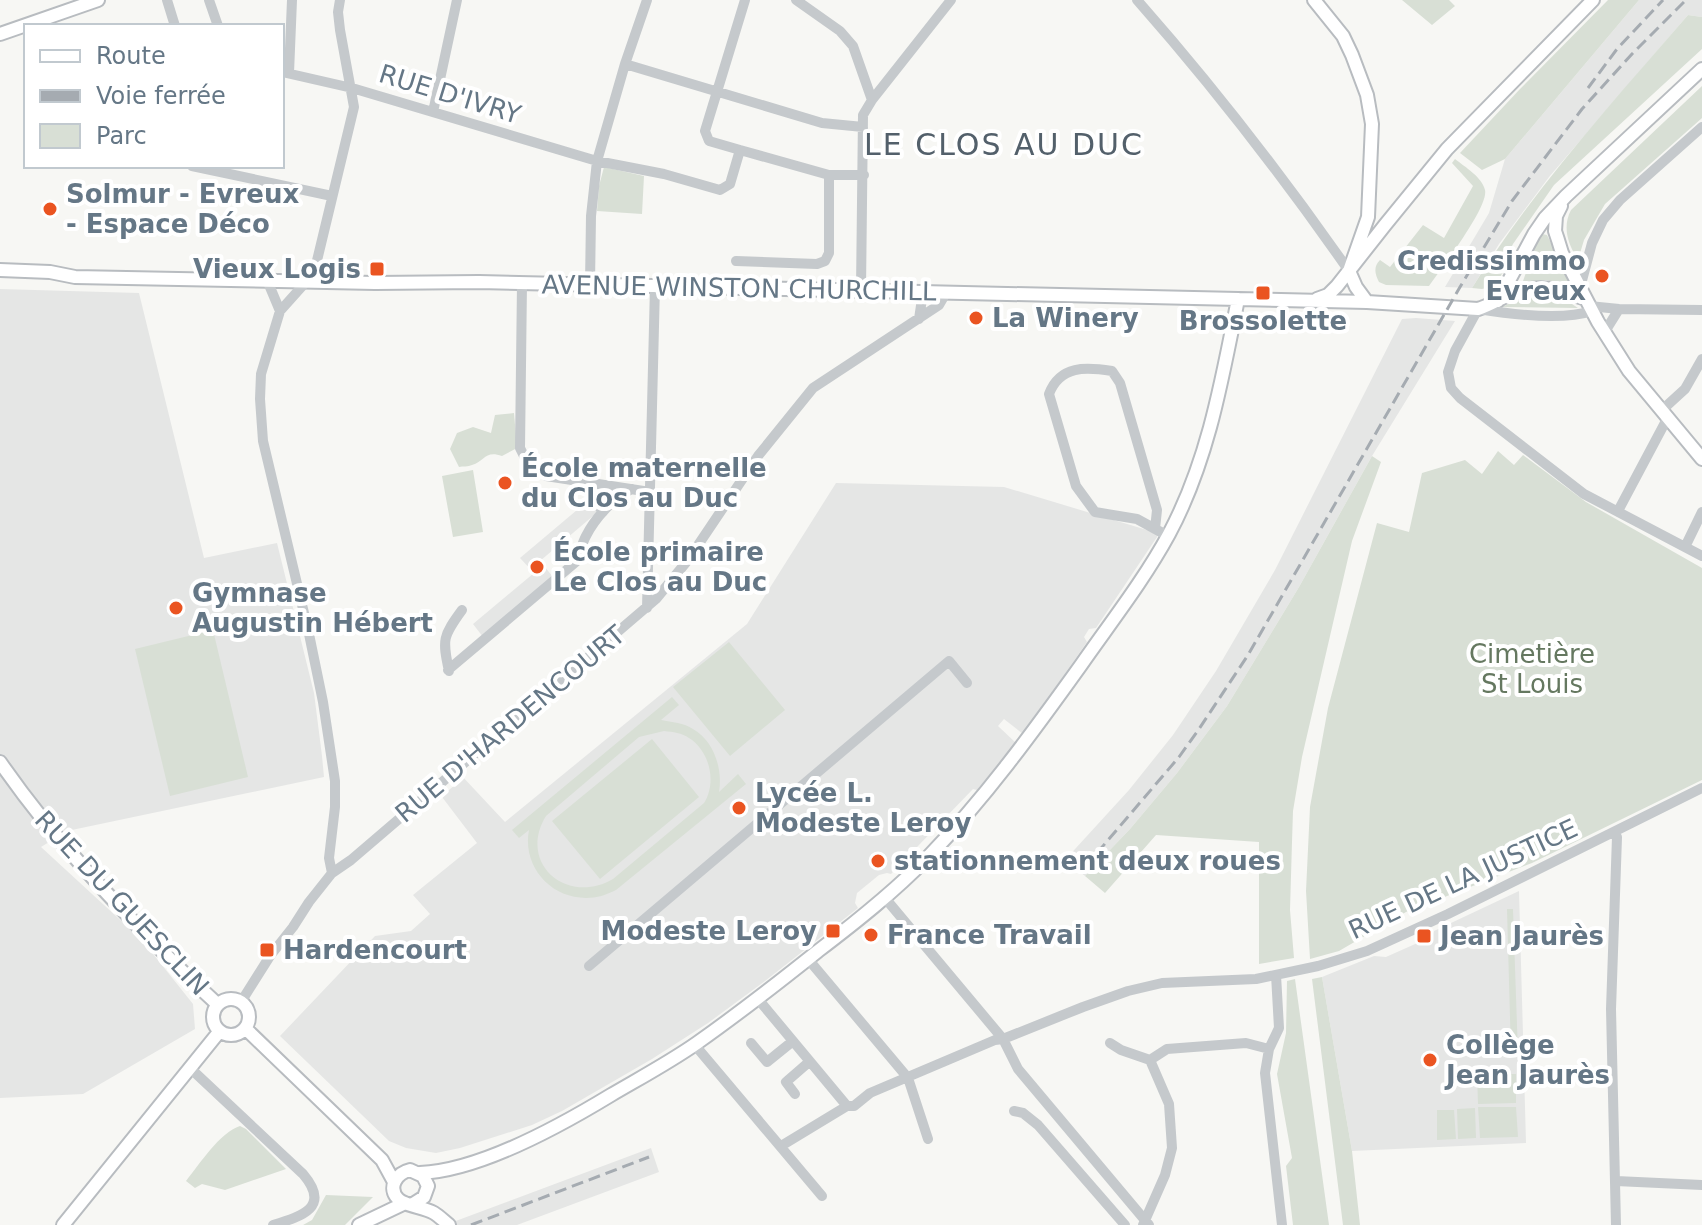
<svg xmlns="http://www.w3.org/2000/svg" width="1702" height="1225" viewBox="0 0 1702 1225" font-family="'DejaVu Sans',sans-serif">
	<rect width="100%" height="100%" fill="#f7f7f4"/>
	<path fill="#e5e6e5" d="M1639,0H1702V17L1688,15L1549,177L1499,244L1472,288L1445,287L1489,213L1505,159Z
		M0,289L139,293L204,558L277,543L314,693L322,756L324,777L67,831L41,847L142,940L193,1004L195,1029L83,1094L0,1098Z
		M1416,318L1455,321L1372,456L1299,587L1227,706L1177,773L1130,829L1085,876L1065,860L1129,790L1173,735L1216,671L1275,570L1402,319Z
		M836,483L1004,487L1157,533V537L1096,628L1089,629L1084,637L1087,642L1023,734L1004,719L998,726L1016,743L977,790L973,789L891,874L887,873L879,875L857,893L855,903L858,908L765,981L708,1023L652,1059L562,1111L532,1125L460,1148L436,1153L406,1148L389,1141L280,1036L375,936L411,931L430,914L413,895L477,843L439,793L442,790H449L456,784L458,777L461,775L505,822L747,624Z
		M590,499L600,510L540,561L553,577L483,637L473,624L534,573L520,558Z
		M1519,891L1526,1143L1352,1151L1322,977L1374,956L1386,957L1431,937L1434,931Z
		M651,1148L659,1172L517,1225H445Z"/>
	<path fill="#d8dfd5" fill-rule="evenodd" d="M1402,0H1449L1455,6L1432,25Z
		M1608,0H1639L1505,159L1482,170L1460,153L1520,89Z
		M1688,15L1702,17V49L1554,185L1513,244L1504,262L1503,272L1499,279L1490,287L1482,289L1472,288C1534,188 1612,103 1688,15Z
		M1702,86V118L1605,204L1584,240L1578,260C1568,244 1562,227 1571,210Z
		M1455,159C1465,167 1482,177 1485,190C1489,207 1440,270 1429,286L1386,285L1379,282C1375,274 1373,267 1380,260L1390,267L1423,225L1444,238L1473,186L1452,163Z
		M604,167L644,176L642,214L597,211L599,186Z
		M1542,234L1547,235L1569,279L1568,283L1563,284L1546,280L1522,284L1537,241Z
		M1548,293L1560,296L1578,308L1502,307L1525,296Z
		M514,413L517,448L502,456C485,450 485,461 472,465C468,467 463,466 459,467L450,449L457,433L473,427L491,433L495,415Z
		M1498,451L1514,465L1523,455L1586,502L1702,568V780L1532,863L1406,912L1339,951L1310,959L1306,891L1310,807L1328,708L1377,523L1409,532L1422,473L1465,460L1482,474Z
		M1372,456L1381,462L1352,541L1302,757L1293,811L1292,842L1290,910L1294,958L1259,964V842L1156,835L1105,893L1085,876L1130,829L1177,773L1227,706L1299,587Z
		M473,470L483,532L453,537L442,476Z
		M213,630L248,777L170,796L135,649Z
		M729,642L785,710L730,756L673,687Z
		M672,697L679,705L661,720C672,722 684,723 693,729C714,741 723,769 719,792L738,774L746,784L616,890C606,895 597,898 586,898C550,898 522,866 529,830L519,838L512,830ZM664,731C673,732 682,733 689,738C710,751 717,783 704,803L613,879C567,906 517,863 546,816L639,737Z
		M652,739L699,797L600,879L552,821Z
		M1507,909H1513L1518,1054H1511Z
		M1322,977L1352,1151L1360,1225H1343L1312,979Z
		M1295,979L1329,1225H1293L1286,1166L1292,1158L1277,1074L1286,1033L1287,981Z
		M1477,1074H1516V1103L1478,1104Z
		M1478,1107H1516L1518,1137L1480,1138Z
		M1475,1108L1476,1138L1458,1139L1457,1109Z
		M1437,1110H1454L1456,1139L1437,1140Z
		M240,1126L246,1129L286,1169L225,1190L202,1184L195,1188L186,1181C199,1165 220,1132 240,1126Z
		M326,1195L373,1197L345,1225H303L312,1220Z"/>
	<g fill="none" stroke-linecap="round" stroke-linejoin="round">
		<defs>
			<path id="major" d="M1314,0L1343,36L1352,55L1367,95L1372,124L1368,217L1349,271L1356,287L1367,302
				M0,34L98,0
				M1561,206L1556,216L1555,231L1558,240L1562,253L1598,322L1629,371L1702,459
				M0,270L50,272L75,277L375,283L479,282L1367,302L1478,309C1491,305 1502,297 1514,293C1541,283 1560,290 1586,299
				M1317,299L1328,295L1337,286L1385,225L1447,149L1593,0
				M1498,301L1534,234L1545,218L1566,196L1702,69
				M0,762C54,840 119,908 186,975C196,985 207,994 217,1004
				M213 1017a18 18 0 1 1 36 0a18 18 0 1 1-36 0Z
				M246,1029L382,1160L394,1182
				M420,1173C479,1171 560,1126 611,1095C640,1078 670,1062 697,1043C738,1014 778,983 818,951C856,922 894,892 928,857C985,798 1033,732 1081,665C1111,622 1144,580 1169,534C1208,461 1222,380 1238,299
				M413,1204L424,1197L428,1186L423,1176L410,1170C397,1173 387,1187 398,1199C405,1206 424,1207 434,1213C439,1216 444,1221 449,1225
				M63,1225L219,1032
				M359,1225L405,1203"/>
		</defs>
		<use href="#major" stroke="#b8bcc0" stroke-width="16"/>
		<path stroke="#c5c9cc" stroke-width="10" d="M167,0L175,26
			M209,0L218,26
			M796,0L840,31L853,46L872,100
			M1137,0C1212,85 1284,178 1349,271
			M625,64L822,123L863,127
			M282,72L352,88L597,161L664,174L720,190L730,184L740,150L829,175H864
			M289,73L292,0
			M433,112L457,0
			M740,150L709,141L705,131L745,0
			M192,166L332,196
			M736,261L817,264L825,261L829,253V175
			M267,280L280,311
			M522,283L520,448L529,466L546,476L650,492
			M590,284L591,216L597,161L625,64L647,0
			M1580,288L1592,243L1603,220L1620,200L1702,127
			M861,290L863,115L872,100L951,0
			M1589,306L1619,309L1702,310
			M1592,311C1562,321 1509,314 1478,309L1455,351L1448,372L1451,388L1460,398L1584,494L1702,556
			M919,319L923,292
			M1604,333L1619,309
			M1662,410L1685,389L1702,359
			M579,480L603,512
			M1618,511L1668,417
			M1155,529L1157,510L1120,383L1112,371C1086,367 1060,365 1049,394L1076,486L1095,512L1137,519L1168,536
			M1685,547L1702,512
			M647,608L655,286
			M448,670L577,561C580,553 582,543 586,536C595,518 614,497 632,489
			M449,671C442,639 443,636 462,610
			M1614,832L1617,837L1611,1009L1616,1225
			M332,873L329,858L335,807V781L323,702L309,634L263,441L260,399L261,374L280,311L314,273L354,107L340,30L338,12L340,0
			M885,898L1003,1039L1018,1069L1149,1225
			M808,959L908,1078L928,1139
			M589,966L949,661L967,683
			M1276,975L1279,1028L1269,1049L1265,1073L1282,1225
			M758,999L847,1106
			M241,1002L270,956L293,927L309,902L332,873L351,860L656,599L688,560L758,456L813,388L939,305L946,293
			M751,1043L767,1062L793,1041
			M1110,1043L1121,1050L1150,1060
			M694,1044L822,1196
			M1150,1060L1167,1049L1246,1043L1269,1049
			M190,1068L303,1174C331,1207 303,1216 273,1225
			M795,1094L786,1082L809,1062
			M1014,1111L1023,1113L1038,1125L1125,1225
			M781,1146L847,1106H854L870,1093L995,1040L1003,1039L1083,1007L1128,991L1162,983L1256,979L1318,966L1367,951L1448,914L1702,788
			M1616,1181L1702,1185
			M1143,1225L1165,1175L1172,1148L1169,1104L1150,1060"/>
		<use href="#major" stroke="#fff" stroke-width="12"/>
		<path stroke="#a5abb1" stroke-width="3" stroke-dasharray="12 6" stroke-linecap="butt" d="M1588,88L1617,49L1663,0
			M1097,853L1179,757L1199,729L1248,655L1460,287L1512,201L1582,109L1632,54L1686,0
			M471,1225L649,1157"/>
	</g>
	<g fill="#ea5421" stroke="#fff" stroke-width="3">
		<circle cx="50" cy="209" r="8"/>
		<rect x="369" y="261" width="16" height="16" rx="4"/>
		<circle cx="1602" cy="276" r="8"/>
		<rect x="1255" y="285" width="16" height="16" rx="4"/>
		<circle cx="976" cy="318" r="8"/>
		<circle cx="505" cy="483" r="8"/>
		<circle cx="537" cy="567" r="8"/>
		<circle cx="176" cy="608" r="8"/>
		<circle cx="739" cy="808" r="8"/>
		<circle cx="878" cy="861" r="8"/>
		<rect x="825" y="923" width="16" height="16" rx="4"/>
		<circle cx="871" cy="935" r="8"/>
		<rect x="1416" y="928" width="16" height="16" rx="4"/>
		<rect x="259" y="942" width="16" height="16" rx="4"/>
		<circle cx="1430" cy="1060" r="8"/>
	</g>
	<g text-anchor="middle" dominant-baseline="central" stroke-width="8" stroke-linejoin="round" paint-order="stroke">
		<g font-size="26" fill="#657786" stroke="#fff">
			<text transform="translate(450 94) rotate(17)">RUE D'IVRY</text>
			<text transform="translate(739 288) rotate(1)">AVENUE WINSTON CHURCHILL</text>
			<text transform="translate(510 724) rotate(-40)">RUE D'HARDENCOURT</text>
			<text transform="translate(1463 879) rotate(-25)">RUE DE LA JUSTICE</text>
			<text transform="translate(122 903) rotate(47)">RUE DU GUESCLIN</text>
		</g>
		<g font-size="26" font-weight="bold" fill="#657786" stroke="#fff" text-anchor="start">
			<text x="66" y="194">Solmur - Evreux<tspan x="66" dy="30">- Espace Déco</tspan></text>
			<text x="1586" y="261" text-anchor="end">Credissimmo<tspan x="1586" dy="30">Evreux</tspan></text>
			<text x="361" y="269" text-anchor="end">Vieux Logis</text>
			<text x="992" y="318">La Winery</text>
			<text x="1263" y="321" text-anchor="middle">Brossolette</text>
			<text x="521" y="468">École maternelle<tspan x="521" dy="30">du Clos au Duc</tspan></text>
			<text x="553" y="552">École primaire<tspan x="553" dy="30">Le Clos au Duc</tspan></text>
			<text x="192" y="593">Gymnase<tspan x="192" dy="30">Augustin Hébert</tspan></text>
			<text x="755" y="793">Lycée L.<tspan x="755" dy="30">Modeste Leroy</tspan></text>
			<text x="894" y="861">stationnement deux roues</text>
			<text x="817" y="931" text-anchor="end">Modeste Leroy</text>
			<text x="887" y="935">France Travail</text>
			<text x="1440" y="936">Jean Jaurès</text>
			<text x="283" y="950">Hardencourt</text>
			<text x="1446" y="1045">Collège<tspan x="1446" dy="30">Jean Jaurès</tspan></text>
		</g>
		<g font-size="26" fill="#657860" stroke="#fff">
			<text x="1532" y="654">Cimetière<tspan x="1532" dy="30">St Louis</tspan></text>
		</g>
		<g font-size="30" letter-spacing="2" fill="#53606b" stroke="#fff">
			<text x="1004" y="144">LE CLOS AU DUC</text>
		</g>
	</g>
	<rect x="24" y="24" width="260" height="144" fill="#ffffff" stroke="#c1c9cf" stroke-width="2"/>
	<rect x="40" y="50" width="40" height="12" fill="#ffffff" stroke="#c1c9cf" stroke-width="2"/>
	<text x="96" y="64" font-size="24" fill="#657786">Route</text>
	<rect x="40" y="90" width="40" height="12" fill="#a5abb1" stroke="#c1c9cf" stroke-width="2"/>
	<text x="96" y="104" font-size="24" fill="#657786">Voie ferrée</text>
	<rect x="40" y="124" width="40" height="24" fill="#d8dfd5" stroke="#c1c9cf" stroke-width="2"/>
	<text x="96" y="144" font-size="24" fill="#657786">Parc</text>
</svg>
